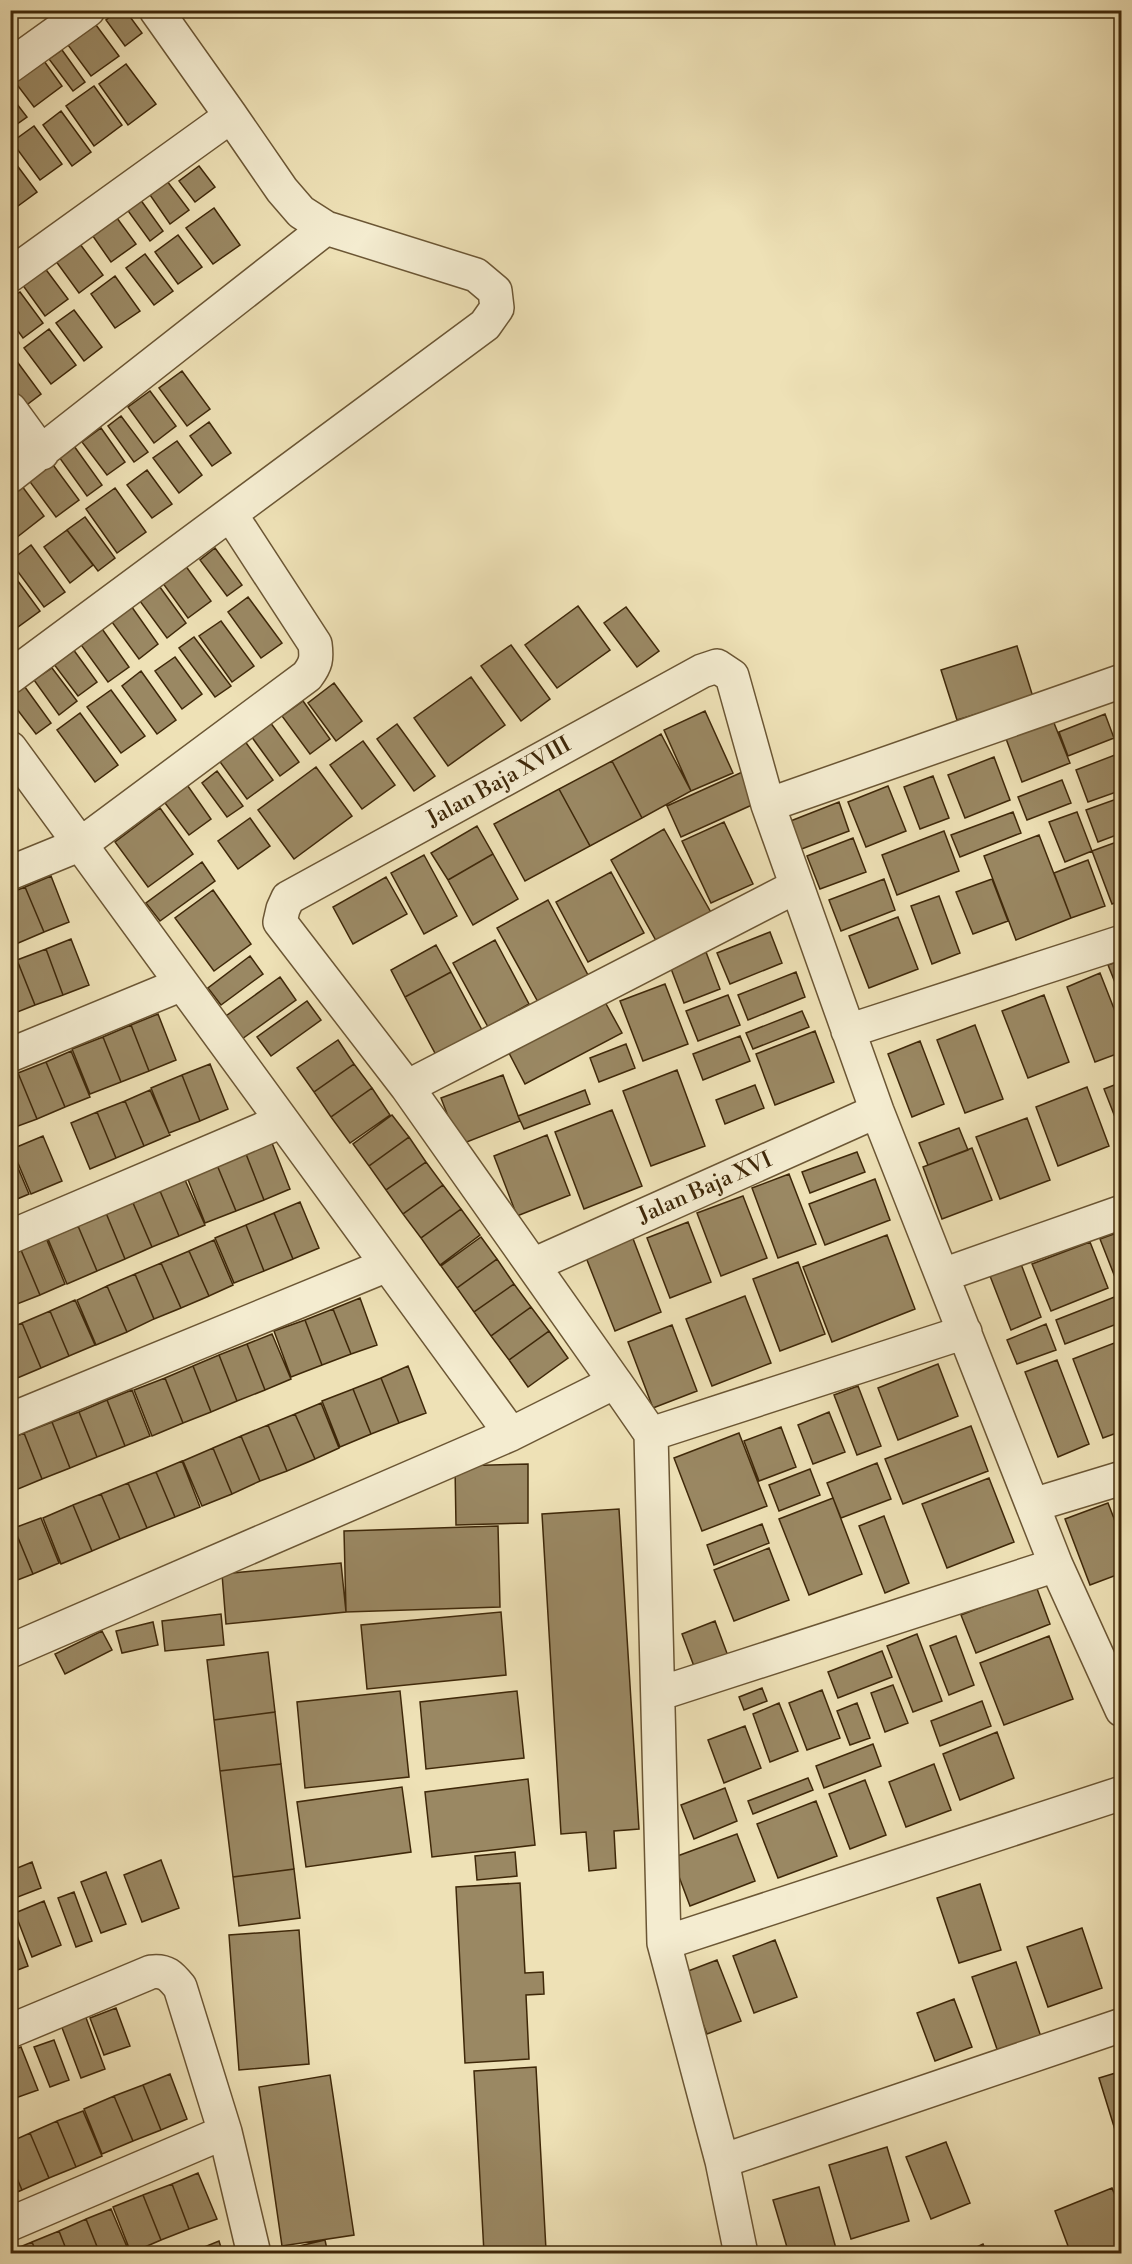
<svg xmlns="http://www.w3.org/2000/svg" width="1132" height="2264" viewBox="0 0 1132 2264" font-family="'Libre Bodoni',serif">
	<rect width="100%" height="100%" fill="#eee1b6"/>
	<filter id="stains"><feTurbulence type="fractalNoise" baseFrequency=".00333" numOctaves="4"/><feColorMatrix values="0 0 0 0 .2 0 0 0 0 .09 0 0 0 0 .02 0 0 0 .5 -.17"/></filter>
	<radialGradient id="worn" r=".72"><stop offset=".6" stop-color="#630" stop-opacity="0"/><stop offset="1" stop-color="#630" stop-opacity=".3"/></radialGradient>
	<path fill="#9a8863" stroke="#3f2809" stroke-width="1.5" d="M119,10H125L142,33L125,46L106,20Z
		M96,25L119,56L91,76L68,45Z
		M62,50L85,82L73,91L49,59Z
		M44,61L62,86L34,107L15,82Z
		M126,64L156,104L128,125L99,84Z
		M94,86L122,125L94,146L66,106Z
		M10,95L27,117L10,129Z
		M61,111L91,152L72,166L43,125Z
		M34,126L62,164L40,180L12,142Z
		M10,156L37,192L18,206L10,195Z
		M199,166L215,187L195,202L179,181Z
		M167,181L189,210L170,224L150,195Z
		M140,199L163,231L150,241L126,208Z
		M214,208L240,245L213,264L186,228Z
		M114,214L136,244L111,262L90,232Z
		M178,235L202,267L178,284L155,252Z
		M74,236L103,275L79,293L50,253Z
		M145,254L173,291L154,305L126,268Z
		M41,263L68,299L45,316L19,280Z
		M115,276L140,311L115,328L91,294Z
		M20,292L43,323L23,338L10,320V299Z
		M74,310L102,347L84,361L56,323Z
		M49,329L76,365L51,384L24,348Z
		M10,352L41,394L24,407L10,388Z
		M182,371L210,409L187,426L159,388Z
		M150,391L176,426L154,443L128,407Z
		M121,416L148,452L134,462L108,426Z
		M209,422L231,453L212,466L190,436Z
		M101,428L125,462L107,475L82,442Z
		M177,441L202,475L179,493L153,458Z
		M74,446L102,485L87,496L59,457Z
		M48,458L79,500L56,517L25,475Z
		M147,470L172,504L152,518L127,485Z
		M19,482L44,516L16,538L10,530V488Z
		M115,488L146,532L117,553L86,509Z
		M85,517L115,558L98,571L67,530Z
		M67,530L93,565L70,583L44,547Z
		M31,545L65,592L44,607L10,561Z
		M215,548L242,585L227,596L200,560Z
		M185,565L211,601L188,618L162,582Z
		M12,573L40,611L11,632L10,574Z
		M157,583L186,623L167,638L137,597Z
		M248,597L282,643L261,658L228,612Z
		M129,603L158,644L139,659L109,618Z
		M578,606L610,650L557,688L525,645Z
		M626,607L659,651L637,667L604,623Z
		M221,621L254,666L232,682L199,636Z
		M100,626L129,667L108,682L79,642Z
		M194,637L231,686L215,697L179,648Z
		M70,645L97,682L78,696L50,659Z
		M511,645L550,699L521,721L481,666Z
		M1017,646L1033,697L957,720L941,670Z
		M175,657L202,694L182,709L155,671Z
		M52,668L77,701L59,715L34,680Z
		M141,671L176,720L157,734L122,686Z
		M471,677L505,725L448,766L414,718Z
		M22,683L51,723L36,734L10,700V691Z
		M334,683L362,721L336,741L308,703Z
		M111,690L145,736L121,753L87,707Z
		M303,701L330,739L310,754L282,716Z
		M705,711L733,773L691,791L664,730Z
		M80,713L118,765L95,782L57,730Z
		M1105,714L1114,738L1068,756L1059,732Z
		M1052,718L1070,763L1022,782L1005,736Z
		M270,722L299,762L280,776L251,736Z
		M397,724L435,776L414,791L377,739Z
		M661,734L691,791L642,818L612,761Z
		M244,740L273,780L247,799L218,759Z
		M363,741L395,785L362,809L330,765Z
		M1120,753L1122,790L1088,802L1076,770Z
		M994,757L1010,800L965,818L948,775Z
		M612,761L642,818L590,846L559,789Z
		M316,767L352,816L294,859L258,810Z
		M749,769L763,800L681,837L667,806Z
		M217,771L243,806L227,817L202,783Z
		M933,776L949,818L920,829L904,787Z
		M1062,780L1071,803L1027,820L1018,797Z
		M185,782L211,819L189,835L162,799Z
		M888,786L906,831L866,847L848,802Z
		M559,789L590,846L525,881L494,824Z
		M1122,797V833L1098,842L1086,810Z
		M839,802L849,831L799,850L788,822Z
		M160,808L193,854L148,887L115,842Z
		M1013,812L1021,833L960,857L951,835Z
		M1077,812L1092,851L1065,862L1049,822Z
		M250,818L270,846L238,869L218,841Z
		M724,822L753,884L711,903L682,841Z
		M477,826L493,854L448,880L431,853Z
		M664,829L713,916L659,946L611,860Z
		M944,831L959,871L897,895L882,855Z
		M1039,835L1071,918L1016,940L984,856Z
		M853,838L866,872L820,889L807,856Z
		M1122,840V900L1112,904L1092,851Z
		M493,854L518,899L473,925L448,880Z
		M424,855L457,916L424,934L391,873Z
		M1088,860L1105,906L1071,918L1054,873Z
		M202,862L215,881L160,921L146,903Z
		M611,872L644,933L588,962L556,902Z
		M51,876L69,922L44,932L25,887Z
		M386,877L407,914L353,944L333,907Z
		M884,879L895,910L841,931L829,900Z
		M992,879L1008,921L973,934L956,892Z
		M25,887L44,932L16,944L10,929V893Z
		M213,890L251,944L214,971L175,918Z
		M939,896L960,953L932,964L911,906Z
		M548,900L588,975L538,1002L497,928Z
		M898,917L918,969L869,988L849,936Z
		M770,932L782,963L730,984L717,953Z
		M71,939L89,985L63,995L46,949Z
		M495,940L529,1004L488,1027L453,963Z
		M436,945L451,972L405,997L391,970Z
		M46,949L63,995L35,1005L17,960Z
		M706,952L720,989L684,1003L670,966Z
		M250,956L263,974L221,1005L208,988Z
		M17,960L35,1005L10,1015V962Z
		M1122,960V1000L1108,965Z
		M451,972L482,1030L436,1055L405,997Z
		M796,972L805,997L748,1020L738,995Z
		M1100,973L1122,1029V1052L1095,1062L1067,987Z
		M280,977L296,1000L242,1039L226,1016Z
		M665,984L688,1044L643,1061L620,1001Z
		M728,995L740,1025L698,1041L686,1011Z
		M1044,995L1069,1062L1028,1078L1002,1011Z
		M307,1001L321,1020L271,1056L257,1037Z
		M605,1002L622,1033L525,1084L509,1053Z
		M802,1011L809,1027L753,1049L746,1033Z
		M158,1014L176,1060L149,1071L131,1025Z
		M131,1025L149,1071L121,1082L103,1037Z
		M975,1025L1003,1099L965,1113L937,1040Z
		M815,1031L834,1082L775,1105L756,1054Z
		M740,1036L750,1061L703,1080L693,1054Z
		M103,1037L121,1082L90,1094L72,1049Z
		M338,1040L354,1064L314,1092L297,1068Z
		M920,1041L944,1104L912,1117L888,1054Z
		M626,1044L635,1068L599,1082L590,1058Z
		M71,1051L90,1097L65,1107L46,1062Z
		M46,1062L65,1107L37,1119L18,1073Z
		M210,1064L228,1109L200,1121L182,1075Z
		M354,1064L372,1088L331,1117L314,1092Z
		M677,1070L705,1146L651,1166L623,1091Z
		M18,1073L37,1119L10,1129V1077Z
		M182,1075L200,1121L169,1133L151,1088Z
		M503,1075L520,1121L459,1145L441,1098Z
		M1122,1082V1135L1104,1089Z
		M755,1085L764,1108L725,1124L716,1100Z
		M1087,1087L1109,1146L1058,1166L1036,1107Z
		M372,1088L390,1115L350,1143L331,1117Z
		M150,1090L170,1135L144,1146L125,1101Z
		M585,1090L590,1104L524,1129L518,1116Z
		M125,1101L144,1146L116,1158L97,1112Z
		M612,1110L642,1186L584,1209L555,1132Z
		M97,1112L116,1158L90,1169L71,1123Z
		M392,1115L409,1137L369,1166L353,1144Z
		M1027,1118L1050,1180L1000,1199L976,1137Z
		M959,1128L968,1150L928,1165L919,1143Z
		M547,1135L570,1195L517,1216L494,1156Z
		M43,1136L62,1181L31,1194L12,1149Z
		M409,1137L426,1162L386,1190L369,1166Z
		M272,1143L290,1189L264,1200L246,1154Z
		M972,1148L992,1200L942,1219L923,1167Z
		M10,1149L29,1194L10,1202Z
		M857,1152L865,1172L810,1193L802,1172Z
		M246,1154L264,1200L236,1211L217,1165Z
		M426,1162L443,1185L403,1214L386,1190Z
		M217,1165L236,1211L205,1223L187,1177Z
		M789,1174L816,1244L778,1258L752,1188Z
		M875,1179L890,1220L825,1245L809,1204Z
		M185,1180L205,1225L179,1236L160,1191Z
		M443,1185L461,1209L421,1238L403,1214Z
		M160,1191L179,1236L152,1247L133,1203Z
		M743,1196L767,1258L721,1276L697,1213Z
		M300,1202L319,1248L293,1259L274,1213Z
		M133,1203L152,1247L125,1259L106,1213Z
		M461,1209L480,1235L440,1265L421,1238Z
		M106,1213L125,1259L97,1271L78,1226Z
		M274,1213L293,1259L264,1271L246,1225Z
		M688,1222L711,1282L670,1298L647,1238Z
		M246,1225L264,1271L234,1283L215,1238Z
		M78,1226L97,1271L67,1284L48,1239Z
		M1122,1231V1295L1100,1239Z
		M887,1235L915,1309L832,1342L803,1267Z
		M632,1236L661,1312L615,1331L585,1255Z
		M481,1237L497,1259L457,1288L441,1266Z
		M46,1238L65,1284L40,1295L21,1250Z
		M214,1240L233,1285L209,1296L189,1251Z
		M1090,1242L1108,1288L1051,1311L1032,1264Z
		M21,1250L40,1295L12,1306L10,1254Z
		M189,1251L209,1296L181,1308L161,1263Z
		M497,1259L514,1284L474,1312L457,1288Z
		M798,1262L825,1334L780,1351L753,1279Z
		M161,1263L181,1308L154,1319L135,1274Z
		M1021,1264L1041,1317L1011,1330L990,1276Z
		M135,1274L154,1319L127,1332L107,1286Z
		M514,1284L531,1307L491,1336L474,1312Z
		M107,1286L127,1332L96,1345L77,1300Z
		M745,1296L771,1363L712,1386L686,1319Z
		M1117,1296L1122,1309V1322L1065,1344L1056,1320Z
		M360,1298L377,1345L351,1354L333,1309Z
		M75,1300L95,1345L69,1356L50,1311Z
		M531,1307L549,1331L509,1360L491,1336Z
		M333,1309L351,1354L322,1365L305,1320Z
		M50,1311L69,1356L41,1368L22,1323Z
		M305,1320L322,1365L291,1377L274,1331Z
		M22,1323L41,1368L15,1379L10,1368V1328Z
		M1046,1324L1056,1350L1017,1364L1007,1340Z
		M672,1325L697,1391L653,1408L628,1342Z
		M549,1331L568,1358L528,1387L509,1360Z
		M272,1334L291,1379L265,1390L247,1344Z
		M1122,1340V1431L1103,1438L1073,1359Z
		M247,1344L265,1390L237,1401L219,1355Z
		M219,1355L237,1401L211,1412L193,1366Z
		M1057,1360L1089,1444L1058,1457L1025,1372Z
		M938,1364L958,1416L898,1440L878,1388Z
		M193,1366L211,1412L183,1423L165,1378Z
		M408,1366L426,1413L399,1423L381,1378Z
		M165,1378L183,1423L152,1436L134,1390Z
		M381,1378L399,1423L371,1434L353,1389Z
		M858,1386L881,1446L857,1455L834,1395Z
		M353,1389L371,1434L340,1447L322,1401Z
		M132,1390L150,1436L125,1446L107,1400Z
		M107,1400L125,1446L97,1457L79,1412Z
		M321,1403L339,1448L315,1459L295,1414Z
		M79,1412L97,1457L70,1468L52,1422Z
		M829,1412L845,1452L813,1464L798,1425Z
		M295,1414L315,1459L287,1471L268,1425Z
		M52,1422L70,1468L42,1479L24,1433Z
		M268,1425L287,1471L260,1481L241,1436Z
		M971,1426L988,1471L903,1504L885,1459Z
		M781,1427L796,1467L759,1481L744,1441Z
		M24,1433L42,1479L11,1492L10,1439Z
		M739,1433L767,1506L702,1531L674,1458Z
		M241,1436L260,1481L232,1494L213,1448Z
		M213,1448L232,1494L202,1506L183,1461Z
		M182,1461L200,1507L175,1517L156,1472Z
		M877,1463L891,1499L841,1518L827,1483Z
		M528,1464V1523L456,1525L455,1466Z
		M810,1469L820,1495L779,1511L769,1485Z
		M156,1472L175,1517L147,1528L128,1483Z
		M989,1478L1014,1542L947,1568L922,1504Z
		M128,1483L147,1528L120,1539L101,1494Z
		M101,1494L120,1539L92,1551L73,1505Z
		M833,1498L862,1574L809,1595L779,1519Z
		M1108,1503L1122,1539V1573L1090,1585L1065,1519Z
		M73,1505L92,1551L61,1564L43,1518Z
		M619,1509L639,1829L614,1831L616,1868L589,1871L586,1832L561,1834L542,1514Z
		M884,1516L909,1583L885,1593L859,1526Z
		M41,1518L59,1563L33,1574L14,1528Z
		M762,1524L769,1543L714,1565L707,1545Z
		M498,1526L500,1607L346,1612L344,1531Z
		M14,1528L33,1574L10,1583V1530Z
		M769,1548L789,1600L734,1621L714,1570Z
		M341,1563L346,1612L226,1624L222,1574Z
		M1036,1586L1050,1624L976,1653L961,1615Z
		M501,1612L506,1675L367,1689L361,1625Z
		M221,1614L224,1645L165,1651L162,1621Z
		M715,1621L728,1656L695,1669L682,1634Z
		M153,1622L158,1645L122,1653L116,1631Z
		M102,1631L112,1650L65,1674L55,1654Z
		M917,1634L942,1701L913,1712L887,1646Z
		M956,1636L974,1685L949,1695L930,1646Z
		M1049,1636L1073,1699L1004,1725L980,1663Z
		M882,1651L892,1677L838,1698L828,1672Z
		M268,1652L275,1712L214,1720L207,1660Z
		M893,1685L908,1723L885,1732L871,1693Z
		M762,1688L767,1701L744,1710L739,1697Z
		M822,1690L840,1738L807,1750L789,1703Z
		M400,1691L409,1777L305,1788L297,1702Z
		M517,1691L524,1758L426,1769L420,1702Z
		M982,1701L991,1726L940,1746L931,1721Z
		M779,1703L798,1751L770,1762L753,1714Z
		M857,1703L870,1738L850,1745L837,1711Z
		M275,1712L281,1764L220,1771L214,1720Z
		M745,1726L761,1768L724,1783L708,1740Z
		M997,1732L1014,1778L960,1800L943,1754Z
		M873,1744L881,1766L824,1788L816,1766Z
		M281,1764L294,1869L233,1877L220,1771Z
		M934,1764L951,1810L906,1827L889,1782Z
		M808,1778L813,1790L753,1814L748,1801Z
		M528,1779L535,1845L432,1857L425,1792Z
		M865,1780L886,1835L850,1849L829,1794Z
		M402,1787L411,1852L306,1867L297,1802Z
		M725,1788L737,1821L694,1839L681,1805Z
		M816,1801L837,1856L778,1878L757,1824Z
		M737,1834L755,1881L690,1906L672,1858Z
		M515,1852L517,1876L477,1880L475,1856Z
		M161,1860L179,1908L142,1922L124,1875Z
		M32,1862L41,1888L10,1900V1871Z
		M294,1869L300,1918L239,1926L233,1877Z
		M106,1872L126,1924L101,1933L81,1882Z
		M520,1883L525,1973L543,1972L544,1994L526,1995L529,2059L465,2063L456,1887Z
		M980,1884L1001,1950L959,1963L937,1898Z
		M74,1892L92,1941L76,1947L58,1898Z
		M44,1901L61,1945L32,1957L15,1913Z
		M12,1922L28,1966L10,1973V1923Z
		M1082,1928L1102,1988L1048,2007L1027,1947Z
		M299,1930L309,2064L239,2070L229,1935Z
		M775,1940L797,1997L754,2013L733,1956Z
		M717,1960L741,2021L707,2034L683,1973Z
		M1016,1962L1041,2037L998,2052L972,1977Z
		M954,1999L972,2047L935,2061L917,2013Z
		M116,2008L130,2046L104,2055L90,2018Z
		M85,2015L105,2069L81,2078L61,2025Z
		M54,2040L69,2080L50,2087L34,2047Z
		M21,2047L38,2090L10,2100V2051Z
		M536,2067L546,2250L484,2253L474,2071Z
		M1122,2071V2146H1120L1099,2078Z
		M170,2074L187,2119L161,2130L143,2085Z
		M330,2075L354,2235L282,2246L259,2087Z
		M143,2085L161,2130L133,2141L114,2096Z
		M114,2096L133,2141L102,2154L84,2109Z
		M83,2111L102,2156L76,2167L57,2121Z
		M57,2121L76,2167L49,2178L30,2133Z
		M30,2133L49,2178L22,2190L10,2162V2142Z
		M946,2142L970,2203L931,2219L906,2157Z
		M887,2147L909,2221L851,2239L829,2165Z
		M10,2162L22,2190L10,2195Z
		M198,2173L217,2219L189,2229L172,2184Z
		M172,2184L189,2229L161,2240L143,2195Z
		M819,2187L837,2252L789,2254L773,2200Z
		M1112,2188L1122,2212V2254H1071L1055,2211Z
		M143,2195L161,2240L131,2253L113,2207Z
		M111,2209L130,2254H100L86,2219Z
		M86,2219L100,2254H68L59,2231Z
		M59,2231L68,2254H37L32,2242Z
		M325,2240L328,2254H283L282,2250Z
		M219,2241L223,2254H192V2252Z
		M32,2242L37,2254H10V2251Z
		M983,2244L987,2254H962Z"/>
	<g fill="none" stroke-linecap="round" stroke-linejoin="round">
		<defs>
			<path id="street" d="M10,66L88,10
				M10,275L231,116L156,10
				M10,409L42,453
				M10,476L326,228
				M10,677L485,325L497,308L495,291L476,275L326,228L301,212L282,190L231,116
				M10,748L511,1434
				M768,805L1122,681
				M10,873L81,844L307,676C316,664 317,659 315,644L231,515
				M848,1031L1122,942
				M10,1055L182,984
				M407,1087L797,886
				M10,1237L282,1121
				M533,1265L877,1111
				M943,1275L1122,1212
				M615,1382L407,1087L280,922L283,909L288,898L702,671L717,666L732,676L768,805L877,1111L1056,1565L1122,1710
				M10,1420L387,1265
				M651,1434L664,1943L722,2161L741,2254
				M1033,1505L1122,1478
				M10,1651L511,1434L615,1382L651,1434L965,1332
				M658,1694L1056,1565
				M664,1943L1122,1793
				M10,2031L151,1972C166,1970 171,1976 180,1987L225,2132L254,2254
				M722,2161L1122,2025
				M10,2224L225,2132"/>
		</defs>
		<use href="#street" stroke="#6b5634" stroke-width="36"/>
		<use href="#street" stroke="#f4ecd0" stroke-width="33"/>
	</g>
	<g text-anchor="middle" dominant-baseline="central" stroke-width="4.5" stroke-linejoin="round" paint-order="stroke">
		<g font-size="22" fill="#3f2809" stroke="#f4ecd0">
			<text transform="translate(499 782) rotate(-29)">Jalan Baja XVIII</text>
			<text transform="translate(705 1188) rotate(-24)">Jalan Baja XVI</text>
		</g>
	</g>
	<rect width="1132" height="2264" fill="none" stroke="#eee1b6" stroke-width="36"/>
	<rect x="12" y="12" width="1108" height="2240" fill="none" stroke="#3f2809" stroke-width="3"/>
	<rect x="18" y="18" width="1096" height="2228" fill="none" stroke="#3f2809" stroke-width="1.5"/>
	<rect width="100%" height="100%" filter="url(#stains)"/>
	<rect width="100%" height="100%" fill="url(#worn)"/>
</svg>
